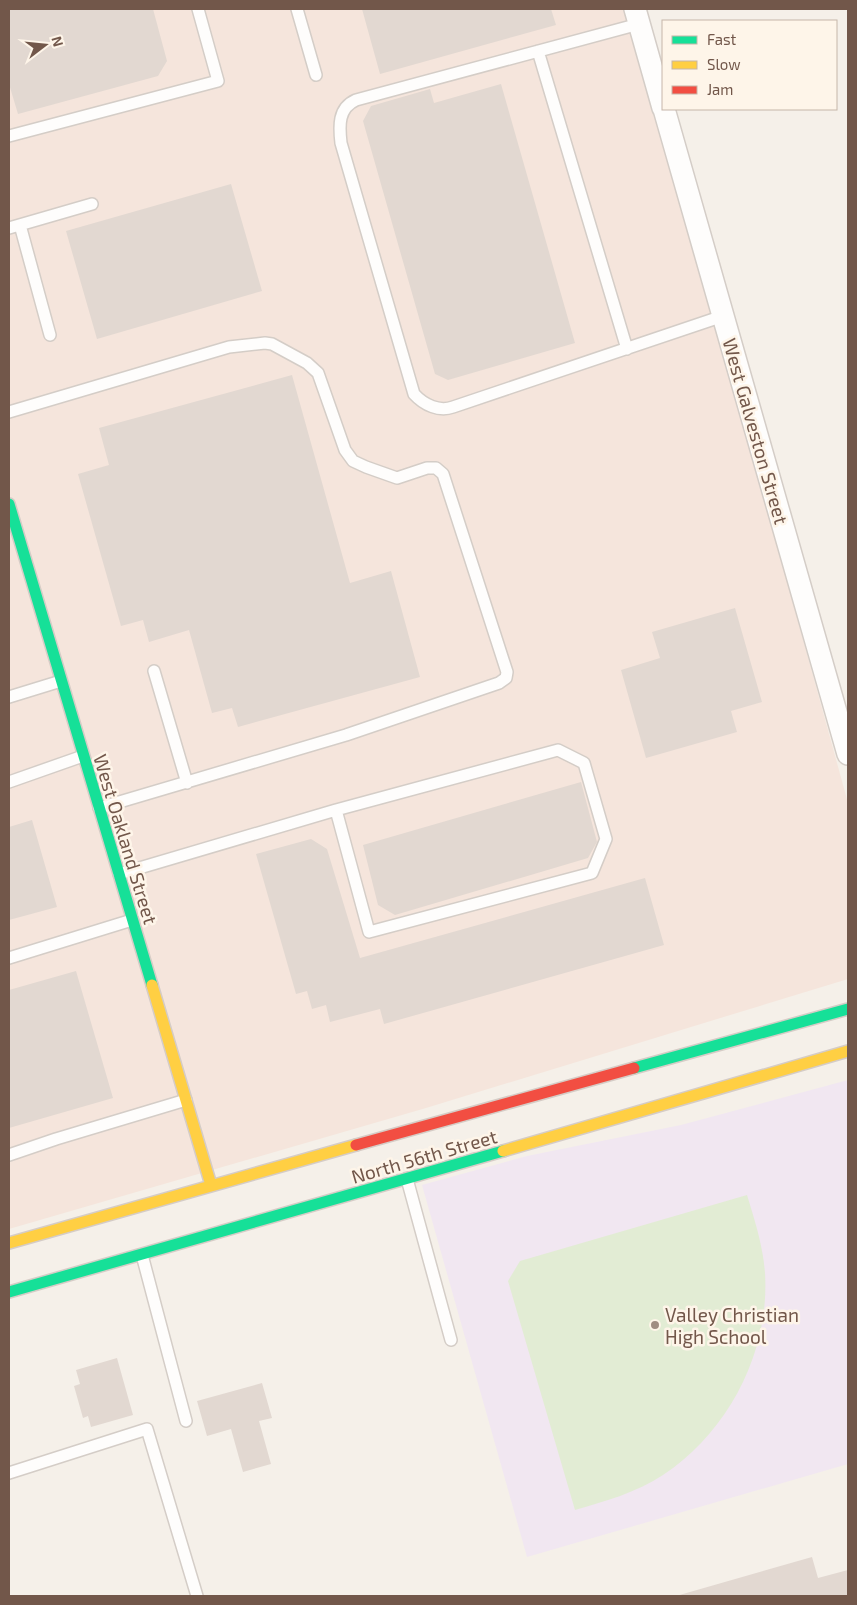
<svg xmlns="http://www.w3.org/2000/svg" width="857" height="1605" viewBox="0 0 857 1605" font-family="'Exo 2',sans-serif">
	<rect width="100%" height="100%" fill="#f5f0e9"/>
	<path fill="#f5e5dc" d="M9,9H630L848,803V979L426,1108L9,1229Z"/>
	<path fill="#f1e7f1" d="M848,1080V1464L527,1557L422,1185L527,1156L681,1125Z"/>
	<path fill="#e2ecd4" d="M747,1195C755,1221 763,1246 765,1273C770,1352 728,1432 663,1475C636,1493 605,1501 575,1510L508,1281L520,1261Z"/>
	<path fill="#e2d8d1" d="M9,9H153L167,61L158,76L18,114L9,84Z
		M362,9H551L556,25L380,74Z
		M501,84L575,343L448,380L435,374L363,121L371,106L430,89L434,103Z
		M231,184L262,291L97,339L66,231Z
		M292,375L350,583L391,571L420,677L238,727L232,708L212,713L189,630L149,642L143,620L121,626L78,474L109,465L99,428Z
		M735,608L762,702L731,711L737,732L646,758L621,670L660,658L652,632Z
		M581,782L597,842L588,858L395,915L378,905L363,845Z
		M32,820L57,907L9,920V827Z
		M311,839L327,849L360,958L645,878L664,945L384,1024L380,1009L330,1022L326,1005L312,1009L307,991L296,994L256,854Z
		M76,971L113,1098L9,1128V990Z
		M117,1358L133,1415L91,1427L88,1416L83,1418L74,1386L80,1384L76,1370Z
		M262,1383L272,1418L259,1421L271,1464L243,1472L231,1429L207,1436L197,1401Z
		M812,1557L818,1578L848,1570V1596H676Z"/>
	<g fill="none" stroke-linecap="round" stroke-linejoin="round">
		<defs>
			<path id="lane" d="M297,9L316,75
				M639,24L356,100C338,108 339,126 341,143L414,394C424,405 439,412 453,407L723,316
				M538,51L627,349
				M9,136L218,81L198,9
				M20,225L50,335
				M9,228L92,204
				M9,412L229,347L265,343L272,344L307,363L318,373L345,450L353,461L366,467L397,478L427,468H436L443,474L507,672L506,678L499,683L346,735L99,808
				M154,671L187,783
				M9,697L61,681
				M9,782L83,756
				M119,874L336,810L558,750L584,763L606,839L592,873L369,932L336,810
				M9,958L132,920
				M9,1155L56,1139L186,1100
				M407,1179L451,1340
				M142,1255L186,1421
				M9,1473L147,1429L197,1596"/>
			<path id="street" d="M635,9L663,108
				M664,109L848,754"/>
			<path id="fast" d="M9,504L152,985
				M634,1068L848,1009
				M9,1292L503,1151"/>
			<path id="slow" d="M152,985L211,1185
				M503,1151L848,1051
				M9,1243L356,1145"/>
			<path id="jam" d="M356,1145L634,1068"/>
		</defs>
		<use href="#lane" stroke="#d4cdc7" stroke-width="14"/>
		<use href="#street" stroke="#d4cdc7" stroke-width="24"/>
		<use href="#fast" stroke="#d5ccc6" stroke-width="14"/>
		<use href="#slow" stroke="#d5ccc6" stroke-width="14"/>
		<use href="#jam" stroke="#d5ccc6" stroke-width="14"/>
		<use href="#lane" stroke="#fefdfc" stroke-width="11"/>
		<use href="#street" stroke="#fefdfc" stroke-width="21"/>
		<use href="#fast" stroke="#16e098" stroke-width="11"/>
		<use href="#slow" stroke="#ffcf43" stroke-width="11"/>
		<use href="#jam" stroke="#f24e42" stroke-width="11"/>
	</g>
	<circle fill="#a08d82" stroke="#fef5e9" stroke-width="2" cx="655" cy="1325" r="5"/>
	<g text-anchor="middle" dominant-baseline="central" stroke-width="5" stroke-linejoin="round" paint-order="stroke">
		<g font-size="19" fill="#72574a" stroke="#fef5e9">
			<text transform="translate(756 431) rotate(74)">West Galveston Street</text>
			<text transform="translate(126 839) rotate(73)">West Oakland Street</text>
			<text transform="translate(424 1156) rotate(-16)">North 56th Street</text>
		</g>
		<g font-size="19" fill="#72574a" stroke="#fef5e9" text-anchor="start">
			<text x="665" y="1314">Valley Christian<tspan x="665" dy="22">High School</tspan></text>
		</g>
	</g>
	<rect width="857" height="1605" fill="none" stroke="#72574a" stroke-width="20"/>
	<rect x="662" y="20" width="175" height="90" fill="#fef5e9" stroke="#c6b6a9"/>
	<rect x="672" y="36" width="25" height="8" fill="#16e098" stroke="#c6b6a9"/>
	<text x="707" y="45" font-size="15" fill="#72574a">Fast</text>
	<rect x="672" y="61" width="25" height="8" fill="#ffcf43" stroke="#c6b6a9"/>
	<text x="707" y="70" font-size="15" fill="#72574a">Slow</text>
	<rect x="672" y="86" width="25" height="8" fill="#f24e42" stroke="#c6b6a9"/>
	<text x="707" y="95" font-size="15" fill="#72574a">Jam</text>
	<g transform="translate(45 45) rotate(74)" stroke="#fef5e9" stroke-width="4" paint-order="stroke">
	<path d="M0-4L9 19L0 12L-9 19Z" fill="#72574a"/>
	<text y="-8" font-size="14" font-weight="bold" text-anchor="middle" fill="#72574a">N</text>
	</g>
</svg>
